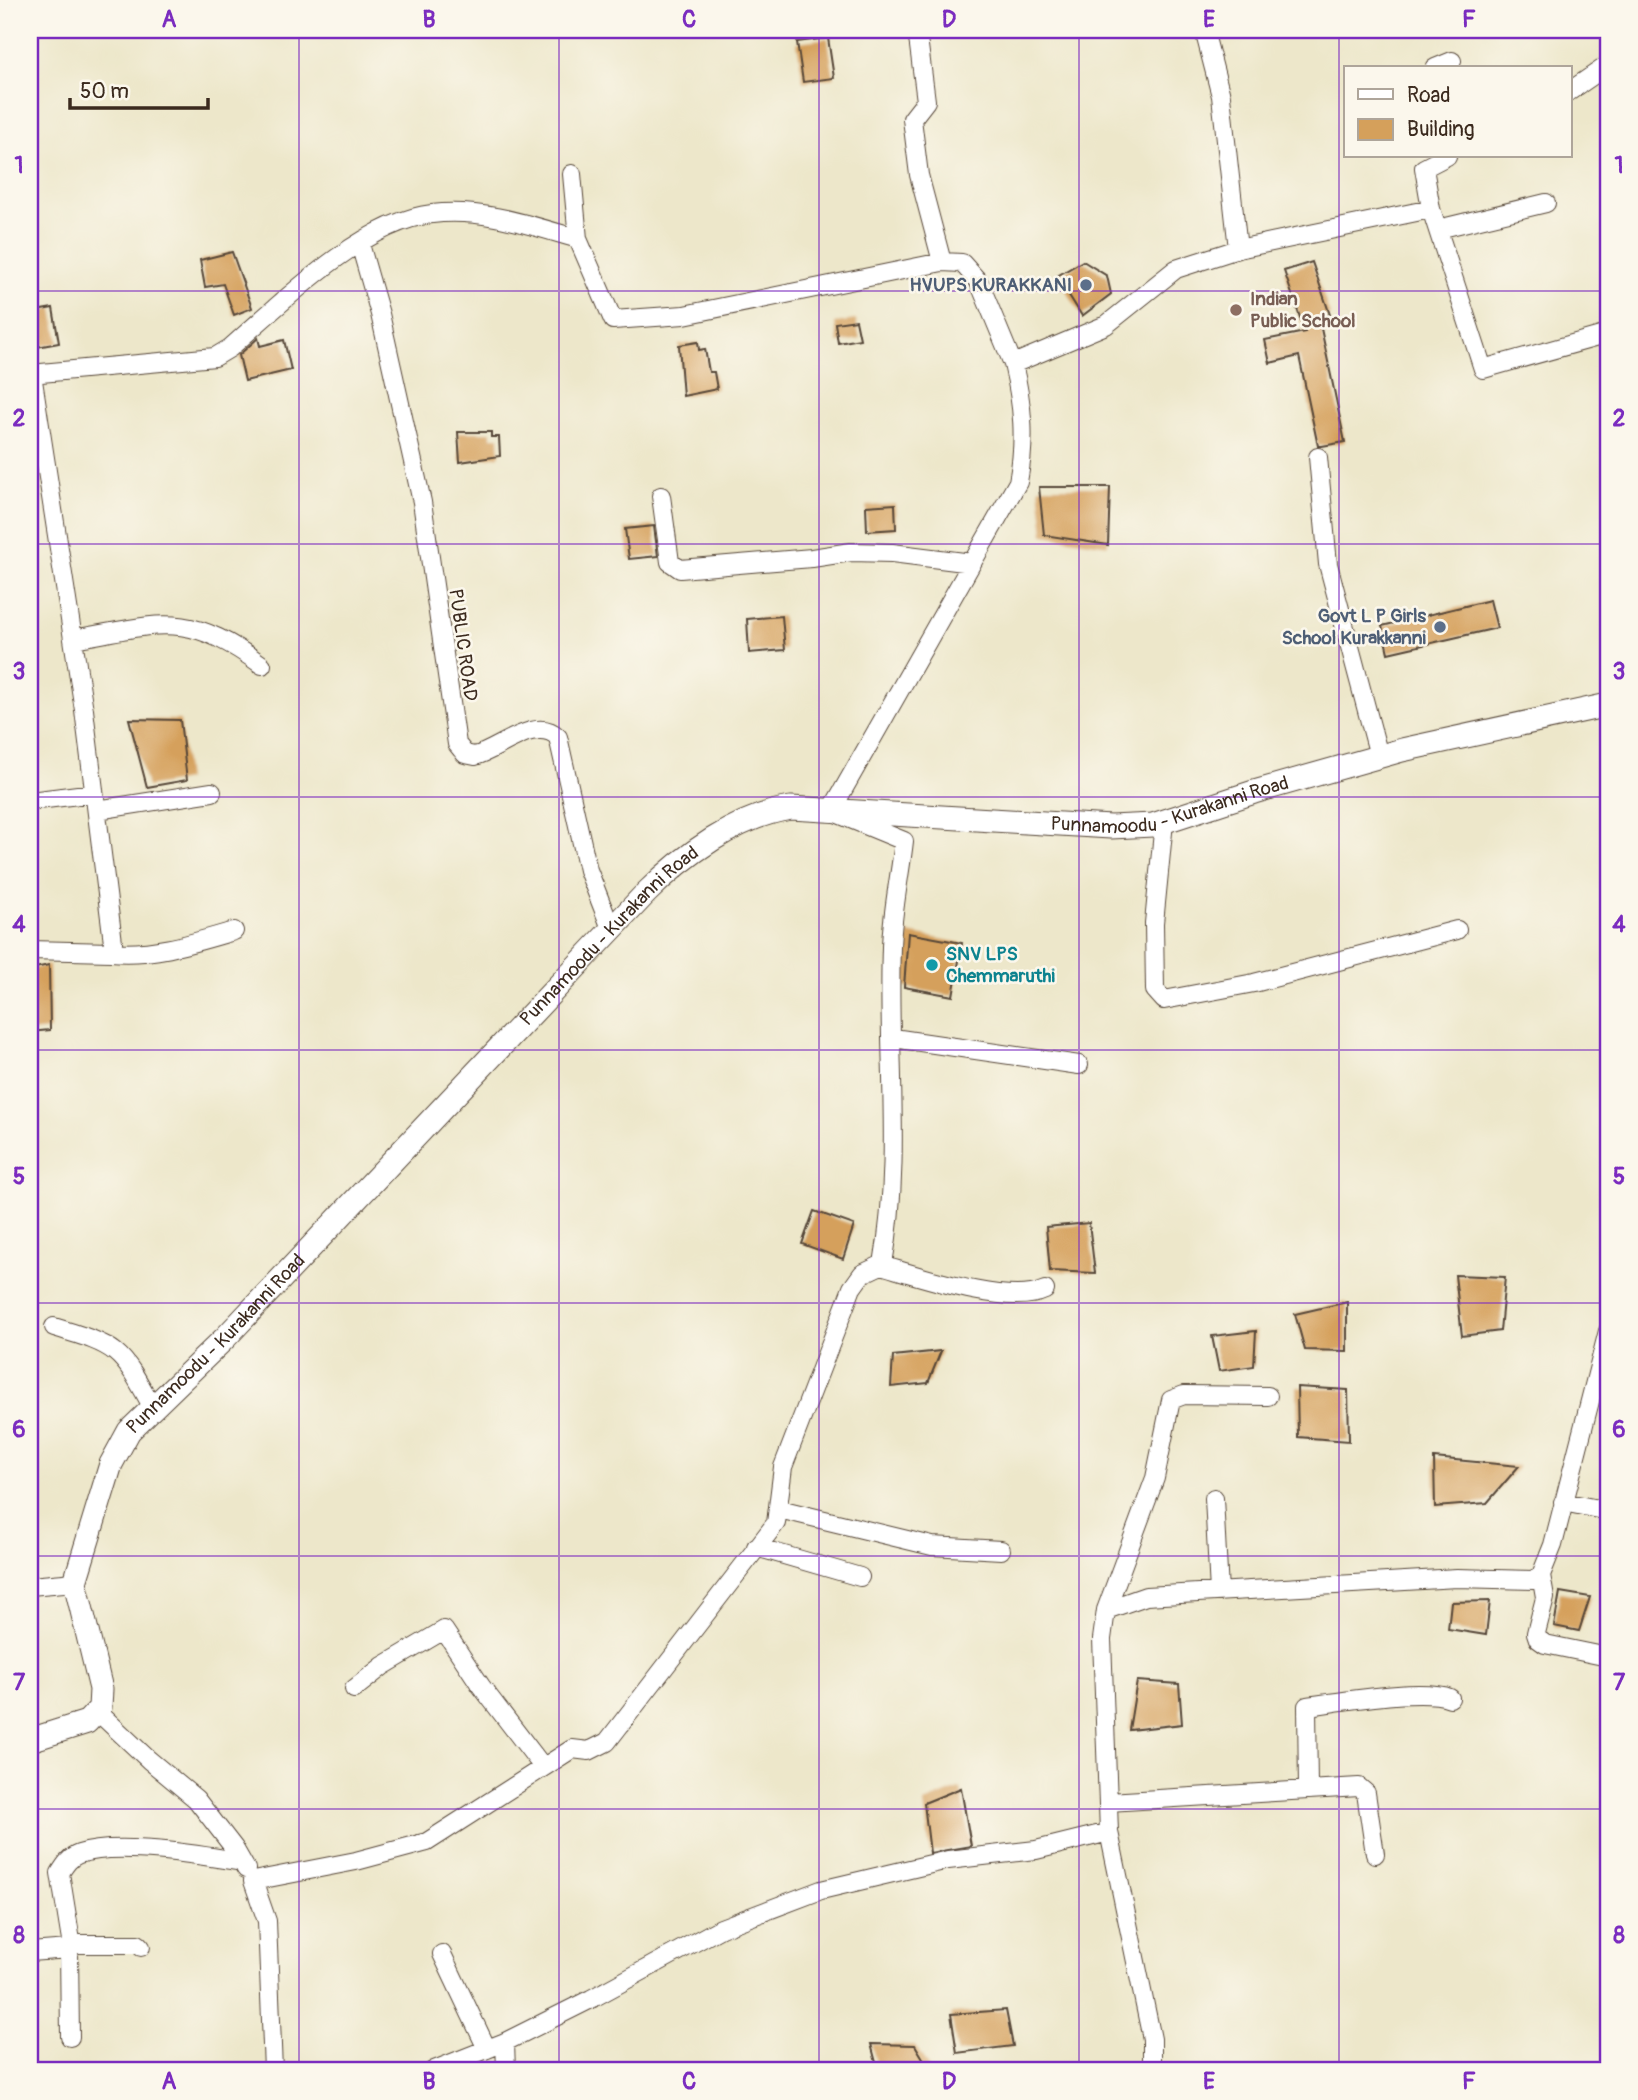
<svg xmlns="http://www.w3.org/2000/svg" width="1638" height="2100" viewBox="0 0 1638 2100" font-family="Pangolin,sans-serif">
	<rect width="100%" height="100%" fill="#fbf7ec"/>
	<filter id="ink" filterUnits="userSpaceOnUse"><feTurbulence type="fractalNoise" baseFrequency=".0143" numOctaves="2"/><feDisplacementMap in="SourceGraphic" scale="14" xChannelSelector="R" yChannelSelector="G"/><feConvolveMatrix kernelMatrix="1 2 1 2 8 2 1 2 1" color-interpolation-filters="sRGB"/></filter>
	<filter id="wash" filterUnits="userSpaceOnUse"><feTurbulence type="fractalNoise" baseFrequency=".00686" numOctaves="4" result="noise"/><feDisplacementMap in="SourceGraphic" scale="28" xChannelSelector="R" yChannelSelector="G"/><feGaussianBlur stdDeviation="1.57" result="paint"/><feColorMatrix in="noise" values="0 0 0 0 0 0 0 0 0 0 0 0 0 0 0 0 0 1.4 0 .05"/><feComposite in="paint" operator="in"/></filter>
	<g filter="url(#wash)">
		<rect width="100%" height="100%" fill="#ede7ca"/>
		<g id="blocks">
			<path fill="#d5a05b" d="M828,38L834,78L803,82L797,42Z
				M232,252L252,308L234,315L223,284L205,287L200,260Z
				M1083,261L1107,276L1111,294L1082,316L1057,276Z
				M1312,262L1330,315L1319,319L1345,442L1322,446H1318L1299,356L1270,363L1265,340L1305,332L1284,271Z
				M53,308L59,343L31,348L30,312Z
				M856,320L860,339L838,343L835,323Z
				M258,338L260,346L284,340L291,370L245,381L239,355Z
				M698,342L699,350L705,349L709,372H714L717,389L683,396L679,345Z
				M458,432H491V437H499L500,456L460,462Z
				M1039,487H1110L1108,545L1044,535Z
				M895,504L896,529L867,531L866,506Z
				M654,526L658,556L629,559L625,529Z
				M1490,600L1497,628L1388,653L1382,626Z
				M782,616L785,650L749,653L747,619Z
				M129,719L180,720L187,780L147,787Z
				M908,933L962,943L953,996L904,987Z
				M49,965L50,1030L30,1032V969Z
				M814,1211L854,1225L843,1259L802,1244Z
				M1089,1223L1095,1273L1050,1271L1046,1227Z
				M1455,1275L1505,1277L1500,1331L1462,1336Z
				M1347,1302V1351L1305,1350L1295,1314Z
				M1256,1331L1254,1366L1219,1371L1212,1336Z
				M941,1351L928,1383L891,1387L893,1356Z
				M1297,1387L1348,1390L1349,1441L1298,1437Z
				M1434,1458L1519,1466L1487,1503L1435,1507Z
				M1560,1592L1590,1597L1579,1631L1554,1626Z
				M1490,1601L1486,1635L1448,1629L1451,1602Z
				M1137,1681L1179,1684L1182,1724L1129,1730Z
				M961,1788L971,1846L930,1853L924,1803Z
				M1006,2010L1013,2046L957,2053L951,2014Z
				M871,2044L915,2045L930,2070H878Z"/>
		</g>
	</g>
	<g filter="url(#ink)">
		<use href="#blocks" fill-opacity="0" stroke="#564638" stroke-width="2"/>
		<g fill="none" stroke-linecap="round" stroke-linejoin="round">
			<defs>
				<path id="minor" d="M917,30L926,101L912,119L919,175L942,262
					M1204,30L1221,96L1238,249
					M1435,68L1452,61
					M1570,91L1608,65
					M572,174L578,239
					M1431,209L1424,168L1447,156
					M1438,229L1546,203
					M360,244L380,314L422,502L457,744L465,754L475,756C499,750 536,715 558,737L588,870L612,931
					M30,374L215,357L230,348C280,304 364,221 432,214C482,208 530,225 578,239L613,320L684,315L942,262L962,263L979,282L1013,364
					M1318,457L1328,564L1379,756
					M661,496L670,562L680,569L812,558L851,552L892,553L972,563
					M73,639C161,624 185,609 262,665
					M30,801L94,793
					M97,810L212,792
					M1164,822L1154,923L1155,990L1164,1000L1254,983L1457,930
					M30,950L111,952L113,942L84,710L32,374
					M111,952C153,956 193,943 234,931
					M893,1038L1079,1065
					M881,1265C919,1276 1009,1307 1045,1290
					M54,1327C120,1347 120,1348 153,1408
					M1214,1498L1219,1592
					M1563,1502L1608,1511
					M779,1509L932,1546L1001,1550
					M756,1547L860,1577
					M1541,1575L1545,1598L1536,1633L1538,1639L1545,1644L1608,1657
					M30,1586L75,1582
					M1106,1610L1155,1478L1171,1400L1184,1395L1268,1396
					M354,1689L383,1666L444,1630L481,1686L543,1767
					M98,1712L149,1760L196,1799L234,1848L246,1869
					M1308,1788L1307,1706C1339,1702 1423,1687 1450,1698
					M1108,1802L1359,1787L1366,1793L1375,1854
					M72,1944H138L141,1947
					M30,1952L69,1949
					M442,1954L487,2049
					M70,2037L69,1949L72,1947L60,1873C65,1865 70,1857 79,1854C117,1841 201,1855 242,1862
					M505,2042L506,2070
					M273,2070L267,1921L253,1881L356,1861L427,1842L572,1749L589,1751L607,1742L776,1523L783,1467L852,1288L862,1274L883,1264C902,1159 887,1053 891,947C892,912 900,876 904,841L831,811L1018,482C1026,440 1023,405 1013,364L1106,325L1176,269L1238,249L1431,209L1483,369L1608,334
					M434,2070L505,2042L591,1999L721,1928L821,1890L948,1860L1036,1850L1109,1832
					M1152,2070V2039L1109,1832L1102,1639L1106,1610L1146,1596L1457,1578L1533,1580L1541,1575L1553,1545L1608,1331"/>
				<g id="major">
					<path id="s1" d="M30,1740L87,1722L100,1708L101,1689L75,1582L111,1464L129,1431L225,1338L646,893C683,856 737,816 791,808L1111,827L1153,825L1254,792L1402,750L1608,705"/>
				</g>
			</defs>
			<use href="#minor" stroke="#564638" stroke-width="20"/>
			<use href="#major" stroke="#564638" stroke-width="25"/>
			<use href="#minor" stroke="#fff" stroke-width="18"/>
			<use href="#major" stroke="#fff" stroke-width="23"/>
		</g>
	</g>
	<path fill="none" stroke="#7b2cbf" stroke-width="2" stroke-opacity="0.55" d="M299,30V2070M559,30V2070M819,30V2070M1079,30V2070M1339,30V2070M30,291H1608M30,544H1608M30,797H1608M30,1050H1608M30,1303H1608M30,1556H1608M30,1809H1608"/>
	<g fill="#5c6f8a" stroke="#fbf7ec" stroke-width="2.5">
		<circle cx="1086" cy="285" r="7"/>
		<circle cx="1440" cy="627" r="7"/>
	</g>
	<circle fill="#8d6e63" stroke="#fbf7ec" stroke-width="2.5" cx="1236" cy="310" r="7"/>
	<circle fill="#0f9aa8" stroke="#fbf7ec" stroke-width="2.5" cx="932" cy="965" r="7"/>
	<g text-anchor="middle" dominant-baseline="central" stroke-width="5" stroke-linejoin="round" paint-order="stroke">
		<g font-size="19" font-weight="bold" fill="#4e5e75" stroke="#fbf7ec" text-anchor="end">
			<text x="1072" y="285">HVUPS KURAKKANI</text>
			<text x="1426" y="616">Govt L P Girls<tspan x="1426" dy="22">School Kurakkanni</tspan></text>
		</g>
		<g font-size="19" font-weight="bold" fill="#785e54" stroke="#fbf7ec" text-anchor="start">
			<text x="1250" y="299">Indian<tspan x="1250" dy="22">Public School</tspan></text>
		</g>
		<g font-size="19" fill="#3b2a1e" stroke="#fbf7ec">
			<text transform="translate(463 645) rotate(82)">PUBLIC ROAD</text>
			<text stroke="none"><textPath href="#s1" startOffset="1668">Punnamoodu - Kurakanni Road</textPath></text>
			<text stroke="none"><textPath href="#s1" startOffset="1059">Punnamoodu - Kurakanni Road</textPath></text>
			<text stroke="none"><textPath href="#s1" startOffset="492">Punnamoodu - Kurakanni Road</textPath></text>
		</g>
		<g font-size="19" font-weight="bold" fill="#0d838f" stroke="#fbf7ec" text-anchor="start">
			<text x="946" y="954">SNV LPS<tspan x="946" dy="22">Chemmaruthi</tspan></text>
		</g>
	</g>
	<rect width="1638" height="2100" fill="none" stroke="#fbf7ec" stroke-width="77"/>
	<rect x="1344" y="66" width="228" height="91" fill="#fbf7ec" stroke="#aea59a" stroke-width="2"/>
	<rect x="1358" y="89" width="35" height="10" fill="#ffffff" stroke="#aea59a" stroke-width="2"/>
	<text x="1407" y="102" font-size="21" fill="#3b2a1e">Road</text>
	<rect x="1358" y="119" width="35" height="21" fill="#d5a05b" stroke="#aea59a" stroke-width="2"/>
	<text x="1407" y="136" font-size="21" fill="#3b2a1e">Building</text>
	<path d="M70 98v10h138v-10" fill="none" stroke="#3b2a1e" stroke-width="3.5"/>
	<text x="80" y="98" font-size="21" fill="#3b2a1e" stroke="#fbf7ec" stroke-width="5" paint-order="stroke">50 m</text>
	<rect x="38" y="38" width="1562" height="2024" fill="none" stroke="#7b2cbf" stroke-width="2.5"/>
	<g font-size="23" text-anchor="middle" font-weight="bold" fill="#7b2cbf">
		<text x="169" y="27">A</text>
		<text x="429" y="27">B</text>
		<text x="689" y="27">C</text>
		<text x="949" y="27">D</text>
		<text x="1209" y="27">E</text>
		<text x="1469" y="27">F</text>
		<text x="19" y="173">1</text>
		<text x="1619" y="173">1</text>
		<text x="19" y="426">2</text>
		<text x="1619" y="426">2</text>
		<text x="19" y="679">3</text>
		<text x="1619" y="679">3</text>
		<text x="19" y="932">4</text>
		<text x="1619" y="932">4</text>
		<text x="19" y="1184">5</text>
		<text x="1619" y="1184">5</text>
		<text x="19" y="1437">6</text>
		<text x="1619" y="1437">6</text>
		<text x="19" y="1690">7</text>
		<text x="1619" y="1690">7</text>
		<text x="19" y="1943">8</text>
		<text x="1619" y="1943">8</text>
		<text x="169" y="2089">A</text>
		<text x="429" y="2089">B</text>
		<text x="689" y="2089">C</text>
		<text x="949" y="2089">D</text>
		<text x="1209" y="2089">E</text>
		<text x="1469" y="2089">F</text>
	</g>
</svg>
